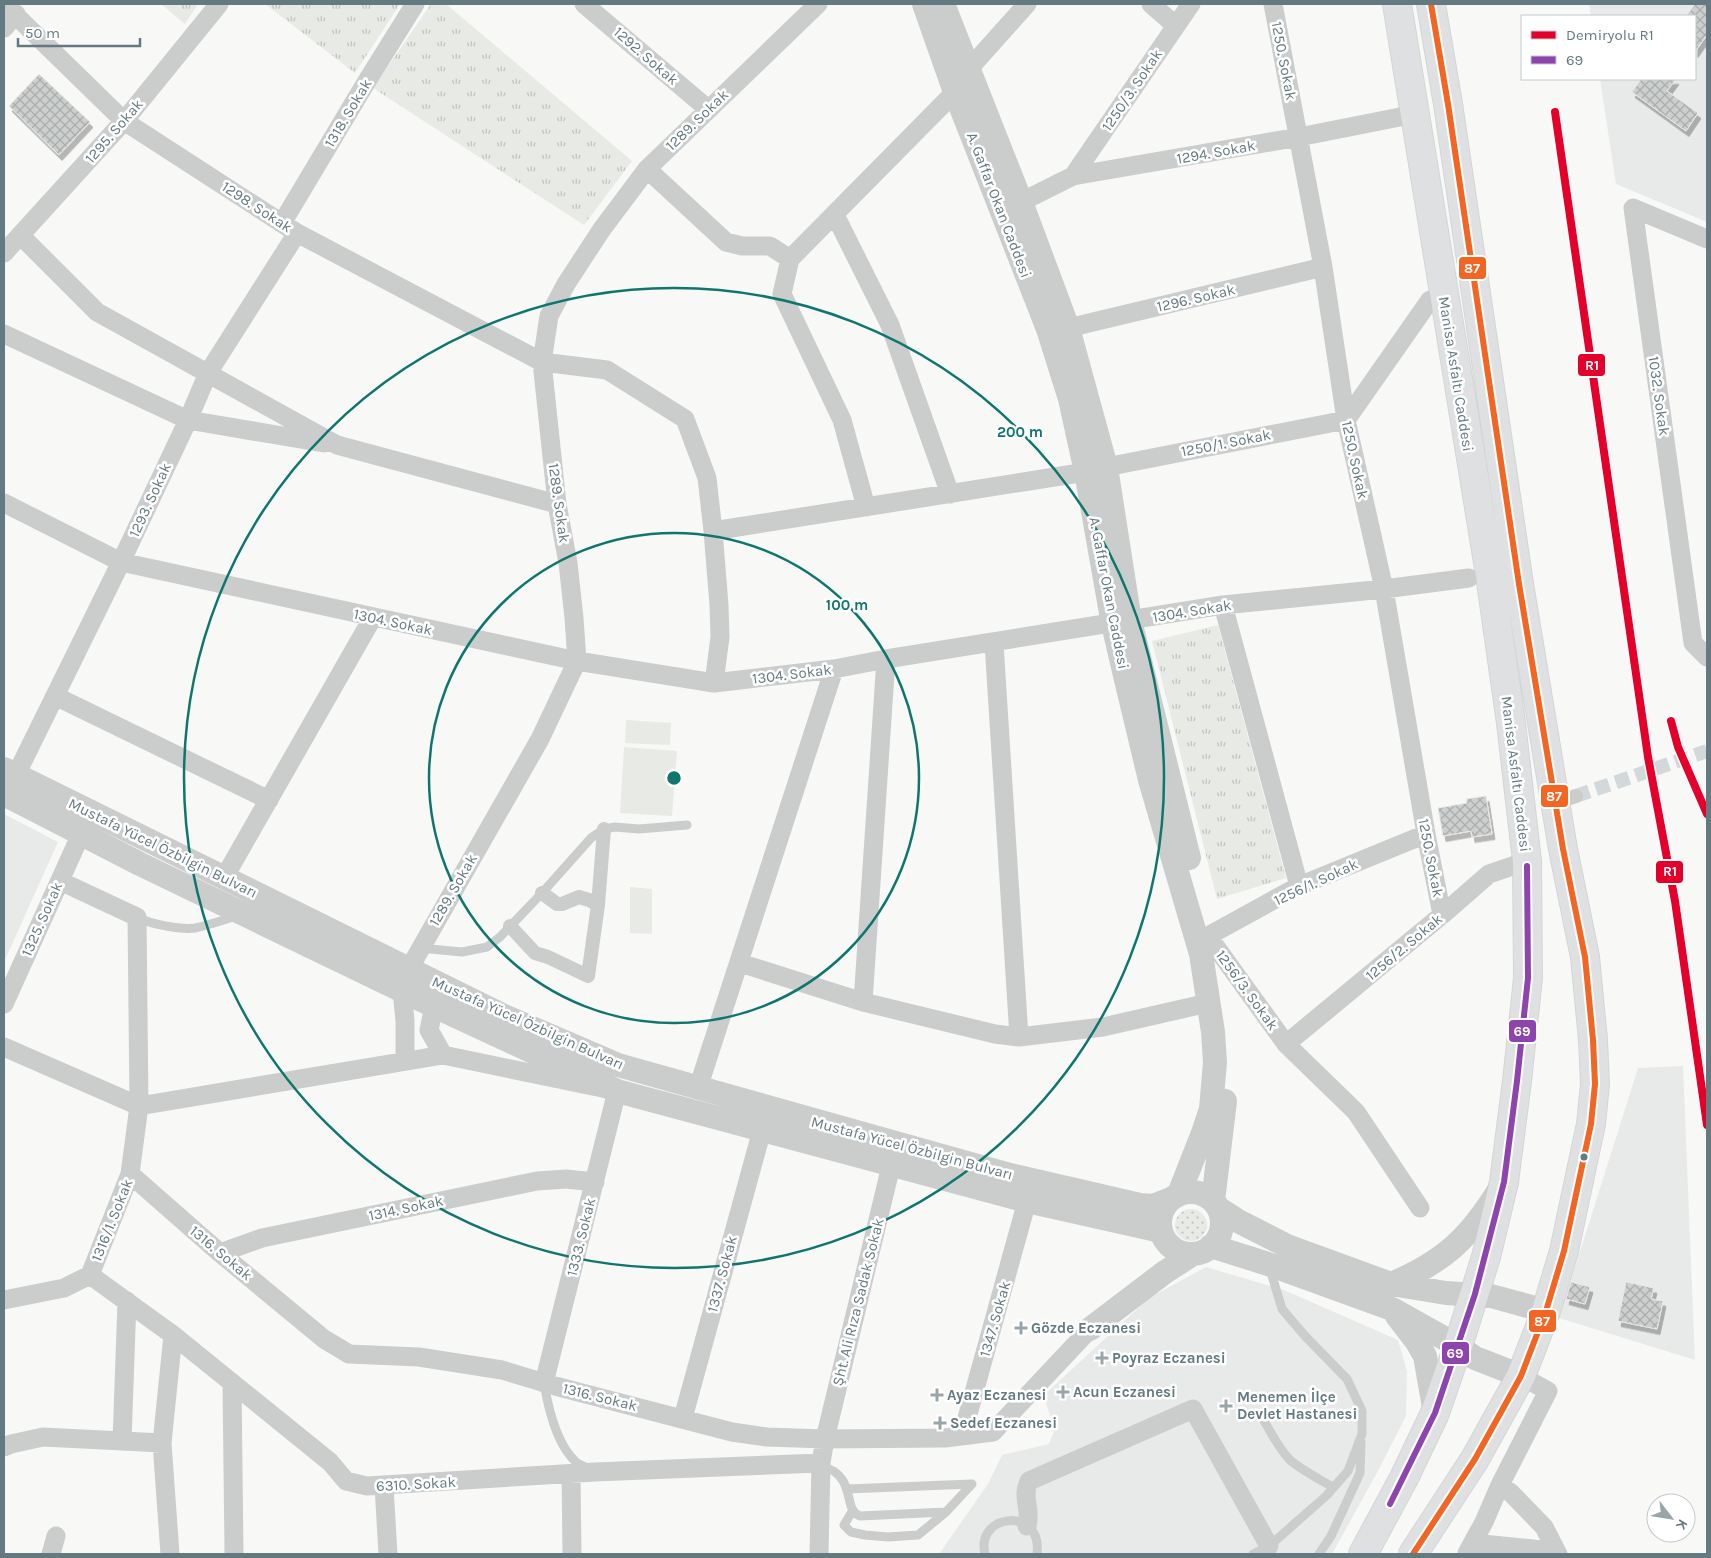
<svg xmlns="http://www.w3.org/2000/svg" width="1711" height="1558" viewBox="0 0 1711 1558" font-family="Karla,sans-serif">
	<defs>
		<pattern id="grass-dots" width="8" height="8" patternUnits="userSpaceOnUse" patternTransform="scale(1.25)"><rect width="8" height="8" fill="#e8eae5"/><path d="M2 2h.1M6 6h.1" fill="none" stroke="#c0c3bf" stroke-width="1.8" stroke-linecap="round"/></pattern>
		<pattern id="park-tufts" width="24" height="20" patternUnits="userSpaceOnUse" patternTransform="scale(1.25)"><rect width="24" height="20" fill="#e8eae5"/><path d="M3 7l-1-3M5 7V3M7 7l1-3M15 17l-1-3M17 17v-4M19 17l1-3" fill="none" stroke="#c0c3bf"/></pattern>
		<pattern id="building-cross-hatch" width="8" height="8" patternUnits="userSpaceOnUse" patternTransform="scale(1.25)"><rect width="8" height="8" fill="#cdcfcf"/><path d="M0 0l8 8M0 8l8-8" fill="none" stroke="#aaadad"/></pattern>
		<filter id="shadow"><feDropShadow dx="3" dy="5.5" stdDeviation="0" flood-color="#0004"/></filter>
	</defs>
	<rect width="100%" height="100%" fill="#f8f8f7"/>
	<path fill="#e8e9e9" d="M1589,4H1707V222L1616,184L1600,79H1695V16H1591Z
		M4,814L58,842L4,962Z
		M1683,1066L1695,1360L1559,1318L1638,1068Z
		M1206,1267L1284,1290L1398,1340L1407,1371L1406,1416L1379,1469L1332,1554H939L988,1484L1002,1455L1049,1444L1055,1429L1043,1396L1149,1298Z"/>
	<path fill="url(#grass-dots)" d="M1175 1225a16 16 0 1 1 32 0a16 16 0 1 1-32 0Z"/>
	<path fill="url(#park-tufts)" d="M161,4H198L185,24Z
		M265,4H400L355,73Z
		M431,4H446L632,161L584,225L373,88Z
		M1218,625L1286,878L1217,899L1152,641Z"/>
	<path fill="#e8eae5" d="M626,720L671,723L670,745L625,743Z
		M624,747L677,751L672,816L620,813Z
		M630,887L652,889V934L630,933Z"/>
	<path fill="url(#building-cross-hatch)" stroke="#e8e8e7" filter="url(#shadow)" d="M1695,4H1707V35L1695,52V16H1686Z
		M39,74L90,122L59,155L9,106Z
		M1641,79H1676L1667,91L1698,113L1686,131L1632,92Z
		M1486,796L1492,834L1472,837L1471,831L1443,836L1438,808L1467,803L1466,799Z
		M1571,1282L1590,1287L1585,1304L1566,1299Z
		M1626,1282L1654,1288L1651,1299L1663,1301L1657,1329L1618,1321Z"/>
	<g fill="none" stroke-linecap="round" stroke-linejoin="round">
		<path stroke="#d3d8da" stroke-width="14" stroke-dasharray="14 7" stroke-linecap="butt" d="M1576,796L1707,751"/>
		<defs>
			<path id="trunk" d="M1363,1554L1404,1478L1435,1413L1458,1346L1486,1257L1504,1182L1517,1081L1528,978L1527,861L1511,723L1490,575L1397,4
				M1413,1554L1475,1459L1521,1376L1546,1311L1564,1251L1591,1124L1595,1084L1593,1040L1585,957L1563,849L1519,584L1448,104L1431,4"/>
		</defs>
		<use href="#trunk" stroke="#d4d5d5" stroke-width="30"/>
		<path stroke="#cbcdcd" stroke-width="9" d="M137,917C149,924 181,930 195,928C209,925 223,920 237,916
			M420,948L462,952L487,947L500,937L542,893L591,838L604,829L615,827L639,829L687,825
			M544,1383C548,1407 557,1445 576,1462C580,1465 586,1467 590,1469
			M1264,1421C1272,1434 1279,1449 1290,1460C1303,1471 1319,1479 1333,1487
			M821,1466C858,1475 842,1511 860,1516L946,1512
			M847,1489L972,1484L946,1512L918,1535L888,1537L865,1535L851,1532L844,1525L853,1510
			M985,1554C975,1513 1043,1506 1037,1554
			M1253,1554L1269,1546L1292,1526L1326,1496L1348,1471L1362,1434V1411L1347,1379L1305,1336L1282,1309L1270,1269
			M1319,1554L1331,1536L1360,1473L1361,1442"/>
		<path stroke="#cbcdcd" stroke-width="14" d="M1555,803L1576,796
			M542,893L557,904H562L579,897L589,900L598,905
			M510,926L535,953L548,957L588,976L598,905L604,829"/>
		<path stroke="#cbcdcd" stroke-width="19" d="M4,4L124,121L297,233L542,362L607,370L685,419L707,478L713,531L719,605L720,637L714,683
			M584,4L708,109
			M1151,4L1175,25
			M1273,4L1323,267L1346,420L1384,589L1426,834L1442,915
			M4,28L16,14
			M968,70L1027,4
			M647,169L726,242L742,246H770L790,259L955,92
			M1073,176L1191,4
			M1021,202L1073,176L1299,137L1415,114
			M835,215L890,325L950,494
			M282,223L367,81L415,4
			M20,235L97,312L337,445L557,504
			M1707,239L1633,208L1693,643L1707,657
			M4,253L124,121L219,4
			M790,259L782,294L842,420L866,507
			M1068,328L1323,267
			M4,334L188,420L324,443
			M1106,467L1346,420L1430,300
			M4,503L121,562L577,661L714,683L834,669L886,659L1223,605L1384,589L1469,578
			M713,531L1086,472
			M1223,605L1299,886
			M994,643L1019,1037
			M55,696L269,800
			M16,775L121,562L188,420L208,373L297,233
			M224,878L373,617
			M60,881L137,917L139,1106L130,1174L90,1275
			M740,963L863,1002L995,1034L1019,1037L1103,1027L1208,1003
			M863,1002L886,659
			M4,1004L81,834
			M434,1006L429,1030L443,1055
			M1286,1044L1442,915L1489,874L1527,861
			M4,1047L139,1106L443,1055L617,1091L544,1383
			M405,1060V1021L402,990L409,969L540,739L577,661L574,618L568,563L557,504L542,362L549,316L566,284L602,229L647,169L818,4
			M698,1088L834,669
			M130,1174L220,1253L324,1339L349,1354L419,1357L502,1370L555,1386L732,1432L767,1437L825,1439L945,1438L993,1432L1090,1329
			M1420,1208L1356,1112L1286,1044L1208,936L1299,886L1426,834
			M220,1253L262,1238L537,1181L566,1179L595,1182
			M4,1300L64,1288L90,1275L173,1335L330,1462L346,1481L367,1486L595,1472L821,1463L825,1439L891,1166
			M1521,1376L1548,1391L1500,1485L1511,1493L1544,1527L1558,1554
			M232,1383L234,1554
			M683,1418L762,1130
			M962,1436L1027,1201
			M122,1441L127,1301
			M4,1447L11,1444L43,1437L162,1443
			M571,1474L572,1554
			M384,1486L388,1554
			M1027,1526C1032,1508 1021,1499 1029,1481L1193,1409L1269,1546
			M1473,1543L1543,1550L1550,1554
			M1467,1553L1484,1522L1500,1485
			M51,1554L56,1536
			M170,1554L162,1443L173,1335
			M819,1554L821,1463"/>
		<path stroke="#cbcdcd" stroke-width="24" d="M924,4L955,92L1048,329L1070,399L1086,472L1113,624L1123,667L1150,780L1201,954L1213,1032L1215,1062L1211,1109L1203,1133L1179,1194
			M943,4L1021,202L1068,328L1106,467L1130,621L1189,858
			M4,769L504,1016L618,1065L1010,1175L1140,1205L1153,1206L1171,1199
			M4,794L140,864L434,1006L617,1091L1027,1201L1161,1231
			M1160 1223a31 31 0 1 1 62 0a31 31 0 1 1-62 0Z
			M1213,1201L1225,1101
			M1218,1208L1240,1222L1287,1246L1391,1284L1446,1293L1491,1296L1546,1311
			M1211,1246L1268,1264L1392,1309L1458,1346L1475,1358L1521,1376
			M1391,1284C1444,1262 1469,1238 1499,1190
			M1397,1316L1417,1342L1425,1356L1435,1413
			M1090,1329L1165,1272L1193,1254"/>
		<use href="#trunk" stroke="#dfe0e1" stroke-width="28"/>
		<path stroke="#c1c2c3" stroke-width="4" stroke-dasharray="8 4" stroke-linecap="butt" d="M1555,112L1586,326"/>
		<defs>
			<path id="bus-1" d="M1390,1504L1435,1413L1475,1294L1504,1182L1517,1081L1528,978L1527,866"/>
			<path id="bus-2" d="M1413,1554L1475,1459L1521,1376L1546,1311L1564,1251L1591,1124L1595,1084L1593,1040L1585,957L1563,849L1519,584L1448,104L1431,4"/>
		</defs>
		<use href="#bus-1" stroke="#fff" stroke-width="10"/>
		<use href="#bus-2" stroke="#fff" stroke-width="10"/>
		<use href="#bus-1" stroke="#8e44ad" stroke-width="6"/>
		<use href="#bus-2" stroke="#f26522" stroke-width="6"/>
		<defs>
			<path id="rail-1" d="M1555,112L1648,757L1675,901L1707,1125
				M1671,721L1678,747L1707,814"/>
		</defs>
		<use href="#rail-1" stroke="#fff" stroke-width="11"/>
		<use href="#rail-1" stroke="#e4002b" stroke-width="8"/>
	</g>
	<g fill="none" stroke="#0f766e" stroke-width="2.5">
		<circle cx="674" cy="778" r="245"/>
		<circle cx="674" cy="778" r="490"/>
	</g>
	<circle fill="#647a81" stroke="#fff" stroke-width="2" cx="1584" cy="1157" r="4.5"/>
	<g fill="#98a6aa" stroke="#fff" stroke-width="2">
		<path d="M1018.5 1320.5h5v5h5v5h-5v5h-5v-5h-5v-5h5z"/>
		<path d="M1099.5 1350.5h5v5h5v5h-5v5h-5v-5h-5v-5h5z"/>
		<path d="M1060.5 1384.5h5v5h5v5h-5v5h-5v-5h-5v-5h5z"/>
		<path d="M934.5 1387.5h5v5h5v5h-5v5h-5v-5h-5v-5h5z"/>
		<path d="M1223.5 1398.5h5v5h5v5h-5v5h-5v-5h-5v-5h5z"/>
		<path d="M937.5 1415.5h5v5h5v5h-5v5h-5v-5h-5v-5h5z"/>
	</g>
	<g text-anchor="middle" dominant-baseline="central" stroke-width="5" stroke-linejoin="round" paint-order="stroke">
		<g font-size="15" fill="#647a81" stroke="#fff">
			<text transform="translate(646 56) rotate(41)">1292. Sokak</text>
			<text transform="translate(1284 61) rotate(79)">1250. Sokak</text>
			<text transform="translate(1132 90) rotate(-56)">1250/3. Sokak</text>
			<text transform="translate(348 113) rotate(-59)">1318. Sokak</text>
			<text transform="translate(697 120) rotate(-44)">1289. Sokak</text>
			<text transform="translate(114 131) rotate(-49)">1295. Sokak</text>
			<text transform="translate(1216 152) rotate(-10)">1294. Sokak</text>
			<text transform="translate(999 205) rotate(69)">A. Gaffar Okan Caddesi</text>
			<text transform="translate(257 207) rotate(33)">1298. Sokak</text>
			<text transform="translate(1196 298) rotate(-13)">1296. Sokak</text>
			<text transform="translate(1456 374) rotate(81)">Manisa Asfaltı Caddesi</text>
			<text transform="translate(1659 396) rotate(82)">1032. Sokak</text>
			<text transform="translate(1226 443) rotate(-11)">1250/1. Sokak</text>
			<text transform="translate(1355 460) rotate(78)">1250. Sokak</text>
			<text transform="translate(150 500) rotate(-65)">1293. Sokak</text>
			<text transform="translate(559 503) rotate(82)">1289. Sokak</text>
			<text transform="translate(1109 593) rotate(79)">A. Gaffar Okan Caddesi</text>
			<text transform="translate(1192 611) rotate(-9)">1304. Sokak</text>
			<text transform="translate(393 622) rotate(12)">1304. Sokak</text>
			<text transform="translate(792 674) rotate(-7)">1304. Sokak</text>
			<text transform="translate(1516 774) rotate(83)">Manisa Asfaltı Caddesi</text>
			<text transform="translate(163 848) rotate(26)">Mustafa Yücel Özbilgin Bulvarı</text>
			<text transform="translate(1431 858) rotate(79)">1250. Sokak</text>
			<text transform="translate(1316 882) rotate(-25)">1256/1. Sokak</text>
			<text transform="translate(453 890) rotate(-60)">1289. Sokak</text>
			<text transform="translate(42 919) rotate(-66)">1325. Sokak</text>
			<text transform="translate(1404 947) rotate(-40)">1256/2. Sokak</text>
			<text transform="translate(1247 990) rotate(54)">1256/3. Sokak</text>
			<text transform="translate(528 1023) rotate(24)">Mustafa Yücel Özbilgin Bulvarı</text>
			<text transform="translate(912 1148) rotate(15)">Mustafa Yücel Özbilgin Bulvarı</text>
			<text transform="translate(406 1208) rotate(-12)">1314. Sokak</text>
			<text transform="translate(112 1220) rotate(-68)">1316/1. Sokak</text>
			<text transform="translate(581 1237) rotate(-76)">1333. Sokak</text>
			<text transform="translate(221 1253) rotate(40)">1316. Sokak</text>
			<text transform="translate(722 1274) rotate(-75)">1337. Sokak</text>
			<text transform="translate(858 1302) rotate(-76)">Şht. Ali Rıza Sadak Sokak</text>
			<text transform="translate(995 1319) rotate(-74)">1347. Sokak</text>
			<text transform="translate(600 1397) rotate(14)">1316. Sokak</text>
			<text transform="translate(416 1484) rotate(-3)">6310. Sokak</text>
		</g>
		<g font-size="15" font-weight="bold" fill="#647a81" stroke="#fff" text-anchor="start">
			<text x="1031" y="1328">Gözde Eczanesi</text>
			<text x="1112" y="1358">Poyraz Eczanesi</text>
			<text x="1073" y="1392">Acun Eczanesi</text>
			<text x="947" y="1395">Ayaz Eczanesi</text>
			<text x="1237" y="1397">Menemen İlçe<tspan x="1237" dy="17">Devlet Hastanesi</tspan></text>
			<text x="950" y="1423">Sedef Eczanesi</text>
		</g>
	</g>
	<circle cx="674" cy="778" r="8" fill="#0f766e" stroke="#fff" stroke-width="2.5"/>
	<g font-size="15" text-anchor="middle" font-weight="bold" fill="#0f766e" stroke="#fff" stroke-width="5" stroke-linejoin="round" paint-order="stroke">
		<text x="1020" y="437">200 m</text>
		<text x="847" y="610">100 m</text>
	</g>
	<g stroke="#fff" stroke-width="2">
		<rect x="1458" y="256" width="29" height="24" rx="5" fill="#f26522"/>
		<rect x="1577" y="353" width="29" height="24" rx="5" fill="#e4002b"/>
		<rect x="1540" y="784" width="29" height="24" rx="5" fill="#f26522"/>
		<rect x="1655" y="860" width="29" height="24" rx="5" fill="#e4002b"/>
		<rect x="1508" y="1019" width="29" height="24" rx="5" fill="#8e44ad"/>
		<rect x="1528" y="1309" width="29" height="24" rx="5" fill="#f26522"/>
		<rect x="1441" y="1341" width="29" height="24" rx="5" fill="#8e44ad"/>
	</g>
	<g font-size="14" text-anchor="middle" font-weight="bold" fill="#fff">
		<text x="1472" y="273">87</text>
		<text x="1592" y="370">R1</text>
		<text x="1554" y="801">87</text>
		<text x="1670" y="876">R1</text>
		<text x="1522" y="1036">69</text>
		<text x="1542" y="1326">87</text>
		<text x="1455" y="1358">69</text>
	</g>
	<rect width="1711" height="1558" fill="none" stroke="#647a81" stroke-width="10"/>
	<rect x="1521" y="15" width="175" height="65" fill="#ffffff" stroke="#c1cacd"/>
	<rect x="1531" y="31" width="25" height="8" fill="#e4002b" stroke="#c1cacd"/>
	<text x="1566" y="40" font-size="15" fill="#647a81">Demiryolu R1</text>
	<rect x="1531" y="56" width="25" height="8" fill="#8e44ad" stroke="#c1cacd"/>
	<text x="1566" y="65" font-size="15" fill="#647a81">69</text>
	<g transform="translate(1671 1518) rotate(121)"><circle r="24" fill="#ffffff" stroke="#c1cacd"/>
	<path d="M0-4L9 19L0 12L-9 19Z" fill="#98a6aa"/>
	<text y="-8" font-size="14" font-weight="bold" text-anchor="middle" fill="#647a81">K</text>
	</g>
	<path d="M18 38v8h122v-8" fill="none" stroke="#647a81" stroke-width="2.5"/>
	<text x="25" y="38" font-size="15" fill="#647a81" stroke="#ffffff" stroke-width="4" paint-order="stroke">50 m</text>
</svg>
